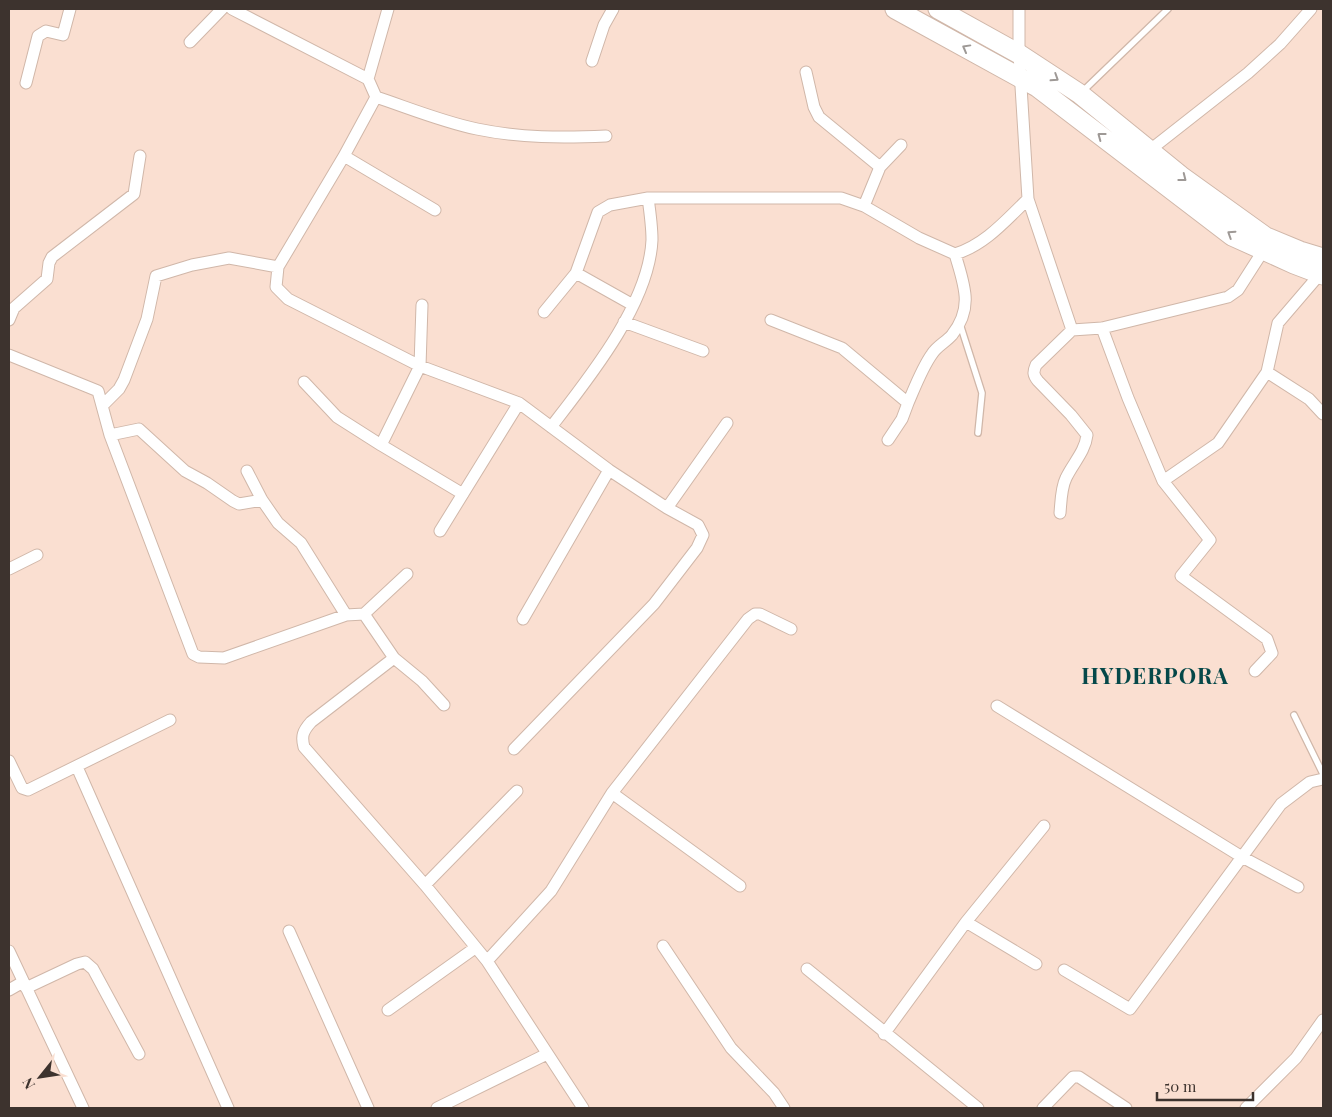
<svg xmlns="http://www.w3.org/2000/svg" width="1332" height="1117" viewBox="0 0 1332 1117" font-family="'Playfair Display',serif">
	<rect width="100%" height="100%" fill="#fadfd1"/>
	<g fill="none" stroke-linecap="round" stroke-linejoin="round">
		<defs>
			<path id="lane" d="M1083,91L1168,9
				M960,324L982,393L978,433
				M1294,715L1323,774"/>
			<path id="street" d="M232,9L368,79L388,9
				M1019,9V54L1028,199L1072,330L1102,328L1228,297L1238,290L1263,251
				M190,42L222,9
				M592,61L604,25L613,9
				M806,72L814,107L819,117L880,167
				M368,79L376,97C409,108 443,122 477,129C520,138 563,138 606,136
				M26,83L38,36L46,31L63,35L70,9
				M376,97L344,156L278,267L276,287L288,299L420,366L519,403L609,470L667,508L698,525L703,535L697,548L654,604L514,749
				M1150,150L1248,73L1280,44L1311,9
				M344,156L435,210
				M864,206L880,167L901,145
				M576,273L633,305
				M422,305L420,366L381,445L463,494
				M544,312L576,273L598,212L610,205L648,198H841L864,206L919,238L955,254C985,245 1006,220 1028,199
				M9,320L14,308L47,279L49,263L52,257L134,194L140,156
				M771,320L842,348L908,403C915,387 922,368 932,354C937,346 946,342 952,335C974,307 964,285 955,254
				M624,322L703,351
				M1102,328L1128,398L1163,481L1210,540L1181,576L1267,639L1272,653L1255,671
				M9,355L98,391L110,435L193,654L199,657L224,658L346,615L364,614L394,658L422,681L444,705
				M1267,372L1309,399L1323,414
				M304,382L337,417L381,445
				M103,405L119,389L124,380L147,319L156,276L192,265L229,258L278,267
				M551,427C589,378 649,304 652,240C652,226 650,212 648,198
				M110,435L139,429L185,471L207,483L233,501L239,504L262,500
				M888,440L902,419L908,403
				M247,471L262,500L278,523L301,543L346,615
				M1163,481L1218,443L1267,372L1278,323L1320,274
				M667,508L727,423
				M1060,513C1061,502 1061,488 1066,478C1073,463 1085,452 1087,435L1071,415L1038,381C1033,375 1033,372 1036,365L1072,330
				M440,531L519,403
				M9,569L37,555
				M364,614L407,574
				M523,619L609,470
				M394,658L311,722C303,731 301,736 304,747L425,885L487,961L583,1108
				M997,706L1242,857L1298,887
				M9,761L22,788L28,790L170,720
				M77,767L228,1108
				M612,793L740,886
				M425,885L517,791
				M966,922L1036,964
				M289,931L368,1108
				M663,946L731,1048L774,1093L784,1108
				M9,951L83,1108
				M487,961L551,891L612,793L748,619L755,614H760L791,629
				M807,969L978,1108
				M1064,970L1130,1009L1281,804L1310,782L1323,779
				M26,988L77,964L85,962L93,969L139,1054
				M9,990L23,982
				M388,1010L475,948
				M884,1034L966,922L1044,826
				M437,1108L547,1054
				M1043,1108L1073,1077H1079L1126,1108
				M1246,1108L1296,1058L1323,1020"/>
			<path id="primary" d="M895,9L1037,87L1232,236L1294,264L1323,275
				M938,9L1019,54L1080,94L1181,176L1266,237L1300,251L1323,258"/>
		</defs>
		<use href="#lane" stroke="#d0b7a9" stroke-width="8"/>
		<use href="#street" stroke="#d0b7a9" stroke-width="13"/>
		<use href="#primary" stroke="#d0b7a9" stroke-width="21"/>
		<use href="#lane" stroke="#fff" stroke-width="5.5"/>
		<use href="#street" stroke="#fff" stroke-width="11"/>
		<use href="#primary" stroke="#fff" stroke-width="19"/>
	</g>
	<defs><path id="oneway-chevron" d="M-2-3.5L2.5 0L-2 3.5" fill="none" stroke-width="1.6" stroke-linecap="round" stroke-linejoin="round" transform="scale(1.25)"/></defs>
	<g stroke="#9e9996">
		<use href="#oneway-chevron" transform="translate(966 48) rotate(-151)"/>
		<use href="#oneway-chevron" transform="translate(1055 78) rotate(33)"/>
		<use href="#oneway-chevron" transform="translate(1101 136) rotate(-143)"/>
		<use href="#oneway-chevron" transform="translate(1183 178) rotate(38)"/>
		<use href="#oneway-chevron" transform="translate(1231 234) rotate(-147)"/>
	</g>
	<g text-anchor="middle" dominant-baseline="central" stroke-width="5" stroke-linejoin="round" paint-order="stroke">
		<g font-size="22" font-weight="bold" letter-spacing="1" fill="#054849" stroke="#fadfd1">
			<text x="1155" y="675">HYDERPORA</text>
		</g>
	</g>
	<rect width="1332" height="1117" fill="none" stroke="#3d332e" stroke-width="20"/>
	<g transform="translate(40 1077) rotate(240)" stroke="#fadfd1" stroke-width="4" paint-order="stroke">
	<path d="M0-4L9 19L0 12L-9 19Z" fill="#3d332e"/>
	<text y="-8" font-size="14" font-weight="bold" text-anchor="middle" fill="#3d332e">N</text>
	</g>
	<path d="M1157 1092v8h96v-8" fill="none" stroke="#3d332e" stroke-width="2.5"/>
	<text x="1164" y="1092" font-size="15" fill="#3d332e" stroke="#fadfd1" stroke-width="4" paint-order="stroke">50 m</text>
</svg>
